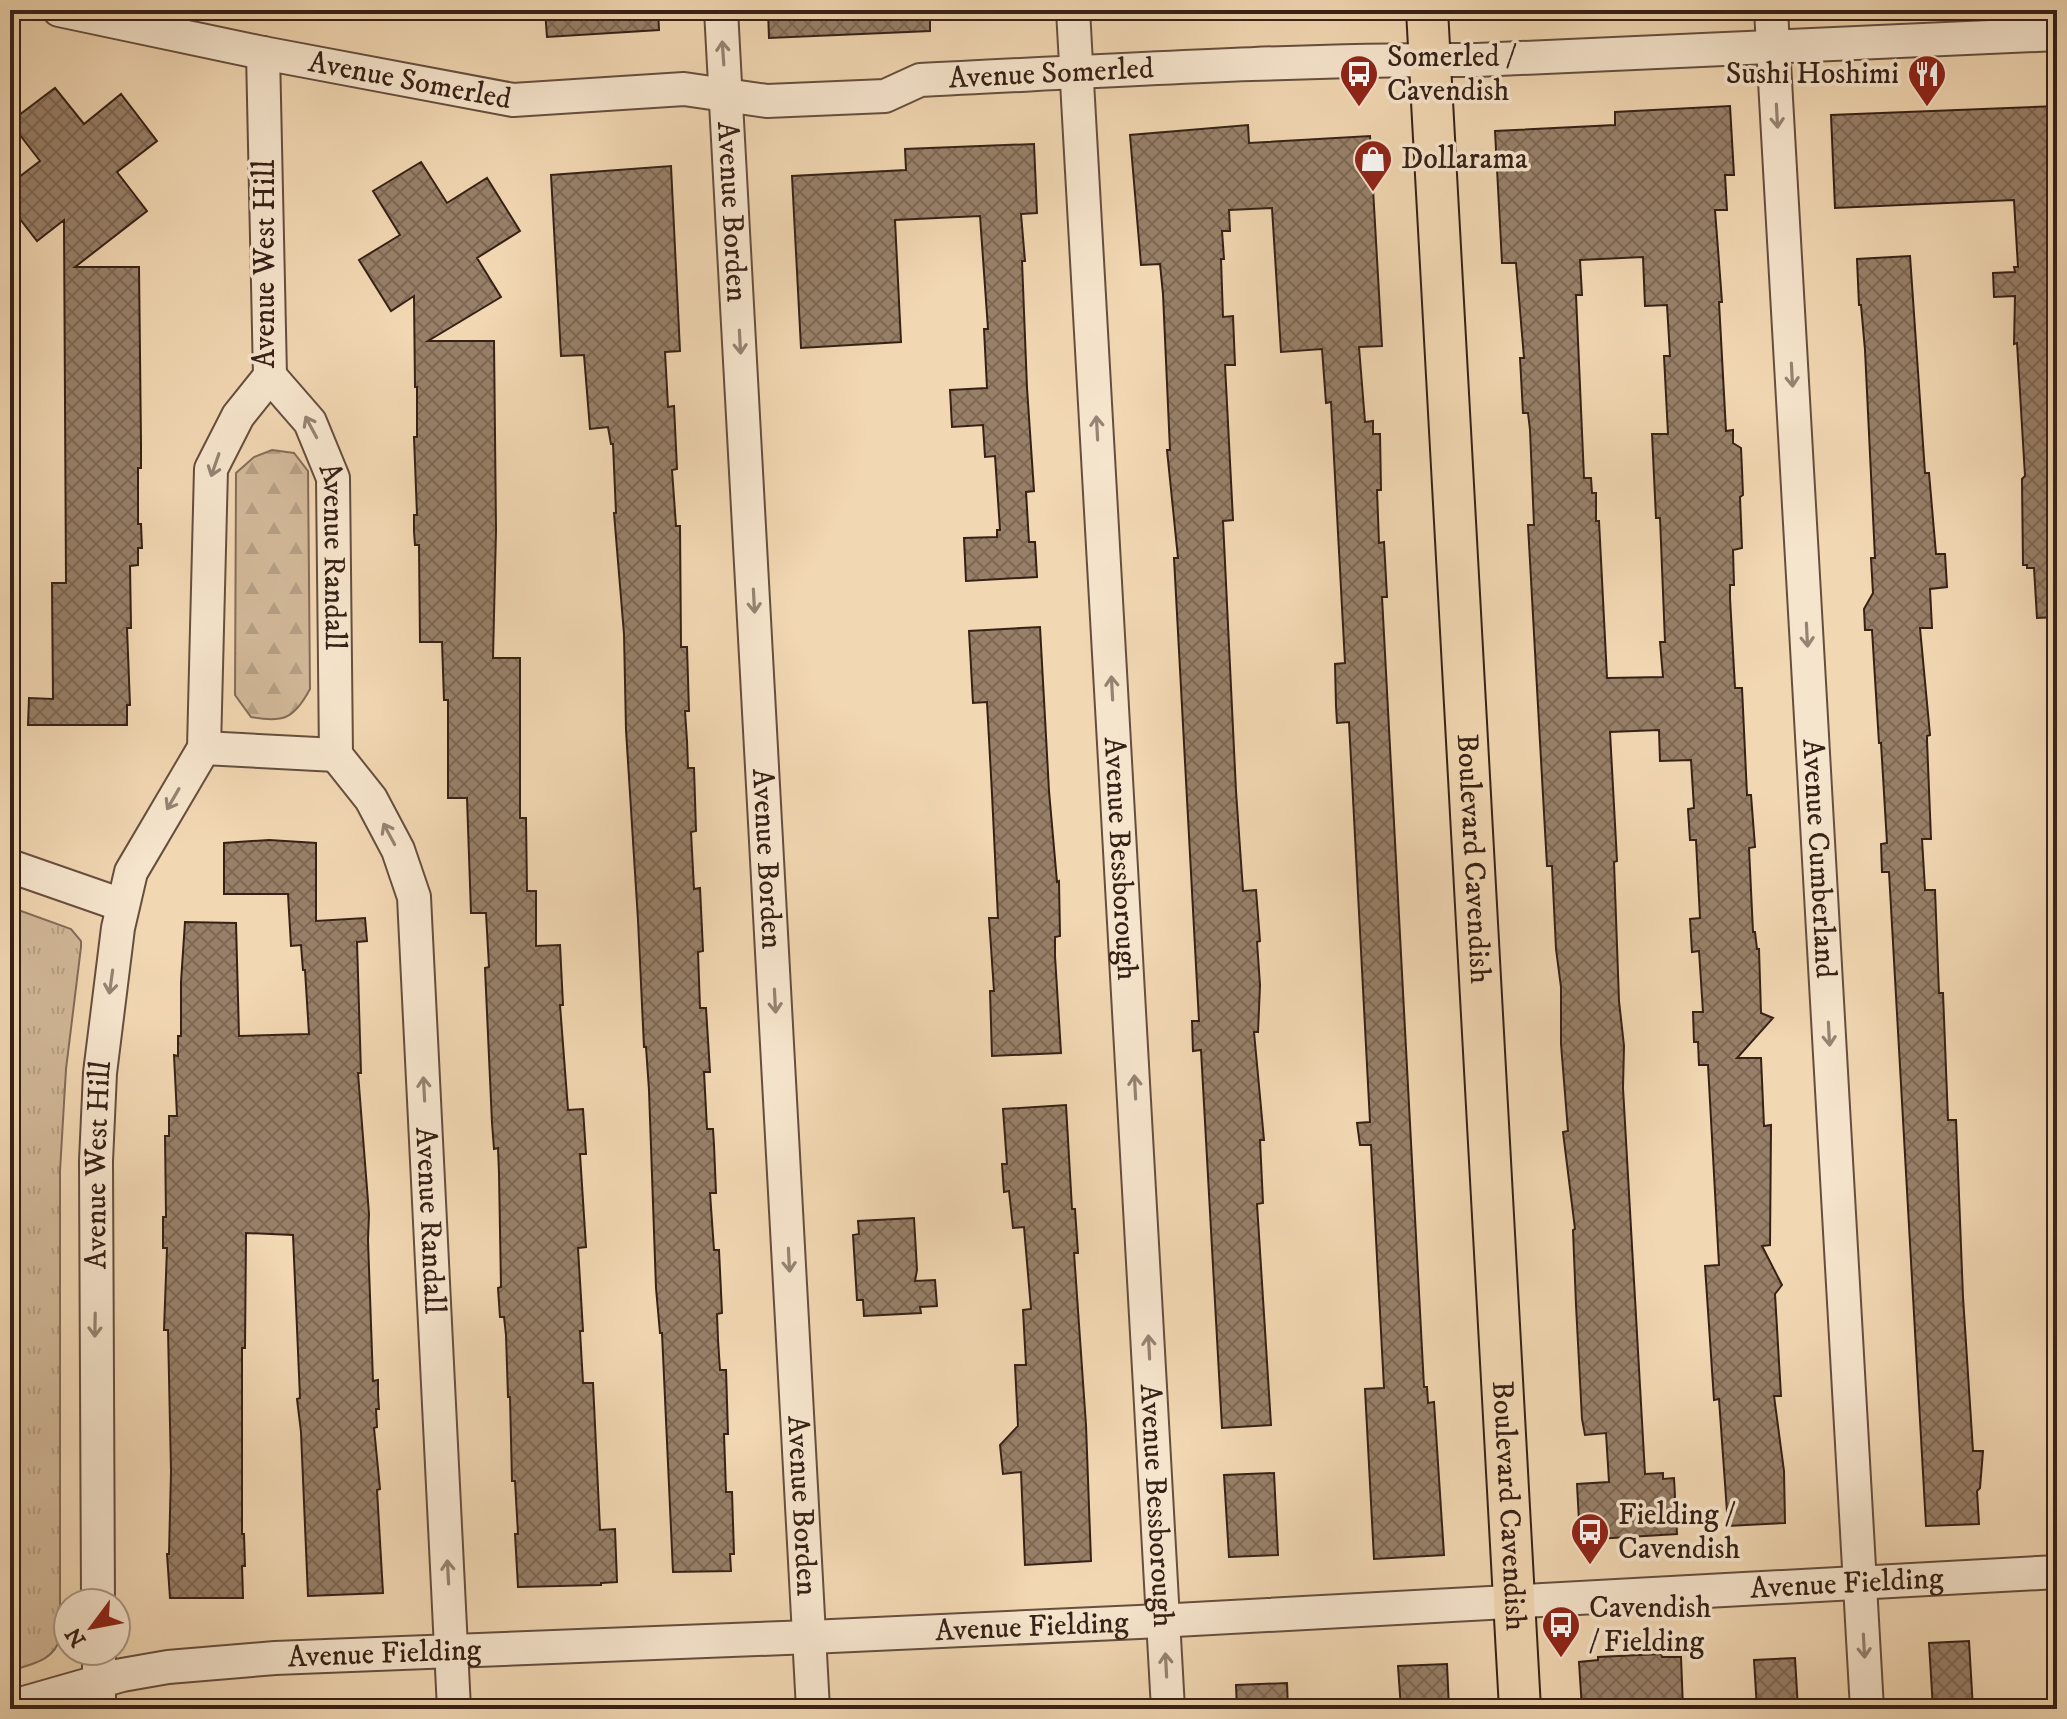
<svg xmlns="http://www.w3.org/2000/svg" width="2067" height="1719" viewBox="0 0 2067 1719" font-family="'IM FELL DW Pica',serif">
	<defs>
		<pattern id="grass-tufts" width="24" height="20" patternUnits="userSpaceOnUse" patternTransform="scale(2)"><rect width="24" height="20" fill="#d1b898"/><path d="M3 7l-1-3M5 7V3M7 7l1-3M15 17l-1-3M17 17v-4M19 17l1-3" fill="none" stroke="#b49e82"/></pattern>
		<pattern id="forest-firs" width="22" height="20" patternUnits="userSpaceOnUse" patternTransform="scale(2)"><rect width="22" height="20" fill="#d1b898"/><path d="M5 1l3.5 6h-7zM16 11l3.5 6h-7z" fill="#b49e82"/></pattern>
		<pattern id="building-cross-hatch" width="8" height="8" patternUnits="userSpaceOnUse" patternTransform="scale(2)"><rect width="8" height="8" fill="#988068"/><path d="M0 0l8 8M0 8l8-8" fill="none" stroke="#7d6855"/></pattern>
	</defs>
	<rect width="100%" height="100%" fill="#f1d7b2"/>
	<filter id="stains"><feTurbulence type="fractalNoise" baseFrequency=".0025" numOctaves="4"/><feColorMatrix values="0 0 0 0 .2 0 0 0 0 .09 0 0 0 0 .02 0 0 0 .5 -.17"/></filter>
	<radialGradient id="worn" r=".72"><stop offset=".6" stop-color="#630" stop-opacity="0"/><stop offset="1" stop-color="#630" stop-opacity=".3"/></radialGradient>
	<path fill="url(#grass-tufts)" stroke="#846c58" stroke-width="2" d="M10,907L71,929L81,941V947L66,1069L60,1171V1637C55,1661 31,1664 10,1671Z"/>
	<path fill="url(#forest-firs)" stroke="#846c58" stroke-width="2" d="M272,450L294,453L308,471L310,689C294,719 283,723 251,717L235,695L236,473L254,457Z"/>
	<path fill="url(#building-cross-hatch)" stroke="#372117" stroke-width="2" fill-rule="evenodd" d="M545,10H658L659,30L547,37Z
		M768,10H930V31L769,38Z
		M55,88L84,124L121,94L157,141L117,172L147,211L75,267H139L141,444V468H138V524H141L142,548H138V565L130,566L131,628H127L130,705H127V725H28L29,698L53,699L52,583H66L64,220L37,241L10,206V184L40,161L10,122Z
		M1730,106L1734,175H1725L1727,210H1715L1722,302H1719L1726,431L1733,430V443L1741,448L1742,470L1743,495L1740,497L1742,548L1733,550L1734,585H1730V598L1735,688H1742L1747,795H1751L1755,847L1749,848L1753,932H1755L1757,949H1759L1761,1013L1773,1018L1737,1058H1761L1764,1126L1771,1125L1770,1245L1762,1246L1782,1285L1775,1294L1781,1396H1774L1784,1471L1785,1523L1728,1526L1719,1399L1714,1400L1705,1266L1719,1265L1708,1065H1699L1698,1042H1694L1693,1012H1703L1699,951L1692,952L1690,919L1700,918L1696,840H1690L1688,809L1694,808L1691,760L1660,761L1659,730L1610,732L1617,861L1614,862L1619,1001L1624,1046L1623,1088L1645,1474L1663,1473V1479L1674,1478L1677,1534L1580,1540L1577,1484L1609,1482L1606,1433L1585,1435L1582,1419L1576,1305L1573,1230L1575,1229L1563,1132L1568,1131L1561,1044V987L1556,949L1552,866H1547L1540,742L1528,525H1534L1530,430L1528,413H1523L1520,358H1524L1516,263H1502L1495,131L1615,125V112ZM1643,257L1645,306L1667,305L1670,356H1664L1668,434H1652L1656,518H1660L1665,642H1660L1663,677L1607,678L1599,521H1596V493H1592L1591,478H1584L1576,295H1582L1580,260Z
		M2057,106V617L2037,618L2034,568H2027V565H2023L2022,479L2025,476L2017,343L2014,344L2015,296L1994,297L1993,273L2015,272L2014,267H2018L2014,200L1835,208L1831,115Z
		M1248,125L1249,143L1370,136L1382,346L1359,347L1365,422L1373,421V434H1380L1381,490H1377L1379,543L1384,542L1387,597H1382L1424,1387H1427L1428,1403L1434,1402L1444,1555L1374,1559L1365,1389L1384,1388L1371,1145H1360L1357,1123L1370,1122L1349,722L1337,723L1336,706L1335,664L1345,663L1331,402L1326,403L1322,349L1281,352L1272,208L1229,210L1230,231H1222L1224,259H1221L1223,317L1233,316L1235,365H1225L1233,520L1223,521L1236,791L1243,891L1256,890L1260,941L1257,942L1260,985L1258,1032H1254L1264,1140H1260L1263,1203L1257,1204L1271,1425L1222,1428L1201,1050L1193,1051L1192,1021H1199L1174,558H1178L1167,450H1170L1163,294L1160,264L1141,265L1130,135Z
		M1034,144L1037,213L1021,214L1025,261H1022L1027,388L1034,491L1026,492L1029,542H1035L1037,577L966,581L964,538L997,537V530H1000L995,456L985,457L983,425L952,427L950,390L987,388L984,329H988L980,216L895,220L901,342L801,348L792,176L906,170L905,149Z
		M421,162L447,203L487,178L520,231L477,258L501,297L428,341H494L496,530L493,658H520V818H526L527,891H536V946L560,945L563,1005H560L568,1110L583,1109L586,1154H580L586,1247L578,1248L583,1331H580L583,1383H593L600,1530L615,1529L617,1582L601,1583V1585L518,1587L515,1534H518L515,1481H512L510,1397H508L506,1335L504,1317H500L498,1288L501,1287L499,1173L498,1148L494,1149L492,1123L485,968L489,967L486,913H471L467,798H448V700H444L442,642H420L419,545H415L414,531V515H417L414,437H417V387H415L414,296L391,311L359,260L400,235L373,191Z
		M671,166L680,351L665,352L668,407L674,406L677,469L672,470L676,526H680L681,647H687L689,711H685L687,741L688,768H694L696,831L691,832L694,889L700,888L703,951L698,952L700,1008H706L710,1072H704L707,1129H713L714,1145L716,1193H710L714,1250H719L722,1313L717,1314L718,1340L720,1370H726L728,1434H724L726,1492H732L734,1554H730L731,1571L673,1572L662,1333H660L656,1288L649,1090L646,1047H644L638,920L626,730L624,634L614,513H616L613,444H611L608,427L590,429L584,355L561,356L551,175Z
		M1910,256L1925,473H1929L1936,554H1945L1947,587L1930,589L1932,628H1920L1930,735L1927,736V740L1931,839H1922L1925,890H1935L1939,993H1943L1948,1120H1956L1963,1297L1973,1451H1983L1980,1488L1977,1491L1979,1524L1926,1526L1889,872H1882L1881,844L1887,843L1881,743H1879L1872,630H1865L1864,609L1873,593L1871,558H1875L1865,350L1861,305H1859L1857,259Z
		M1040,627L1049,791L1057,882L1059,881L1060,936L1055,937V956L1061,1053L992,1056L990,991H994L989,918H998L992,794L987,702L973,703L969,631Z
		M269,840L316,843V921L365,918L367,941L357,942L361,1073H358L369,1214L368,1240L373,1381L378,1380V1394L379,1409H376L377,1427L374,1428L380,1489L377,1490L383,1593L308,1596L301,1432L297,1399L300,1398L293,1235L246,1233L245,1348H242V1534H244L245,1566H242L243,1598H170L167,1554H169L171,1471L168,1330H164L167,1248H163V1217H166L165,1136H169V1116H177L174,1055L178,1056V1036H181V982L185,922L236,923L239,1036L309,1034L305,970H303L301,945L291,946L288,894H224V843Z
		M1066,1105L1072,1209H1075L1078,1253H1074L1086,1425L1091,1561L1025,1565L1021,1472L1003,1474L1000,1445L1018,1426L1015,1365H1026L1023,1310L1031,1309L1024,1227L1013,1228L1009,1191L1004,1192L1002,1164H1007L1003,1109Z
		M914,1218L917,1270L915,1281L935,1280L937,1306L920,1307L921,1313L864,1316L863,1300H857L853,1235L859,1234L858,1221Z
		M1274,1473L1278,1555L1229,1557L1224,1475Z
		M1969,1641L1973,1709H1933L1929,1643Z
		M1661,1654L1662,1657H1681L1683,1709H1582L1579,1662L1598,1660V1657Z
		M1795,1658L1798,1709H1757L1754,1660Z
		M1447,1664L1449,1709H1401L1398,1666Z
		M1287,1683L1288,1709H1237L1236,1685Z"/>
	<g fill="none" stroke-linecap="round" stroke-linejoin="round">
		<defs>
			<g id="minor">
				<path id="s1" d="M59,10L263,53L513,100L684,89L767,101L885,96L920,80C1106,71 1291,59 1477,60L2057,34"/>
				<path id="s2" d="M721,10L813,1709"/>
				<path id="s3" d="M1073,10L1168,1709"/>
				<path id="s4" d="M1771,10L1867,1709"/>
				<path id="s5" d="M270,376L310,422L333,478L336,755L371,799L398,850L414,897L454,1709"/>
				<path d="M204,748L336,755"/>
				<path d="M10,866L122,905"/>
				<path id="s6" d="M98,1603L96,1161L100,1073L118,928L131,872L204,748L211,469L238,416L270,376L263,53"/>
				<path d="M99,1651V1709"/>
				<path id="s7" d="M10,1707L122,1675L168,1667L275,1658L810,1637L1139,1622L2057,1572"/>
			</g>
			<g id="major">
				<path id="s8" d="M1427,10L1520,1709"/>
			</g>
		</defs>
		<use href="#minor" stroke="#664e3e" stroke-width="36"/>
		<use href="#major" stroke="#372117" stroke-width="44"/>
		<use href="#minor" stroke="#f6e5cd" stroke-width="32"/>
		<use href="#major" stroke="#f1d7b2" stroke-width="40"/>
	</g>
	<defs><path id="oneway-shaft" d="M-6 0H5M1.5-3L5.5 0L1.5 3" fill="none" stroke-width="1.6" stroke-linecap="round" stroke-linejoin="round" transform="scale(2)"/></defs>
	<g stroke="#968372">
		<use href="#oneway-shaft" transform="translate(723 53) rotate(-94)"/>
		<use href="#oneway-shaft" transform="translate(1777 116) rotate(87)"/>
		<use href="#oneway-shaft" transform="translate(740 342) rotate(87)"/>
		<use href="#oneway-shaft" transform="translate(1792 375) rotate(87)"/>
		<use href="#oneway-shaft" transform="translate(311 427) rotate(-118)"/>
		<use href="#oneway-shaft" transform="translate(1097 428) rotate(-93)"/>
		<use href="#oneway-shaft" transform="translate(215 465) rotate(109)"/>
		<use href="#oneway-shaft" transform="translate(754 601) rotate(87)"/>
		<use href="#oneway-shaft" transform="translate(1807 635) rotate(87)"/>
		<use href="#oneway-shaft" transform="translate(1112 688) rotate(-93)"/>
		<use href="#oneway-shaft" transform="translate(173 799) rotate(120)"/>
		<use href="#oneway-shaft" transform="translate(389 834) rotate(-118)"/>
		<use href="#oneway-shaft" transform="translate(111 982) rotate(98)"/>
		<use href="#oneway-shaft" transform="translate(775 1001) rotate(87)"/>
		<use href="#oneway-shaft" transform="translate(1829 1034) rotate(87)"/>
		<use href="#oneway-shaft" transform="translate(1135 1087) rotate(-93)"/>
		<use href="#oneway-shaft" transform="translate(424 1089) rotate(-93)"/>
		<use href="#oneway-shaft" transform="translate(789 1260) rotate(87)"/>
		<use href="#oneway-shaft" transform="translate(95 1325) rotate(91)"/>
		<use href="#oneway-shaft" transform="translate(1149 1347) rotate(-93)"/>
		<use href="#oneway-shaft" transform="translate(448 1572) rotate(-93)"/>
		<use href="#oneway-shaft" transform="translate(1864 1646) rotate(87)"/>
		<use href="#oneway-shaft" transform="translate(1166 1665) rotate(-93)"/>
	</g>
	<defs>
		<symbol id="bus-pin" viewBox="-11 -11 22 30"><path d="M0 17L-7.5 6A9.5 9.5 0 1 1 7.5 6Z" fill="#8f2418" stroke="#f6e5cd"/><path d="M-5-6H5V4H4V6H2V4H-2V6H-4V4H-5ZM-3.5-4V0h7V-4ZM-3.5 1.2v1.5H-2V1.2ZM2 1.2v1.5H3.5V1.2Z" fill="#fff"/></symbol>
		<symbol id="restaurant-pin" viewBox="-11 -11 22 30"><path d="M0 17L-7.5 6A9.5 9.5 0 1 1 7.5 6Z" fill="#8f2418" stroke="#f6e5cd"/><path d="M-5-6h1v4h1v-4h1v4h1v-4h1v5L-1.5 .5V6h-2V.5L-5-1ZM5-6V6H3V1.5H1.5Q1.5-4 5-6Z" fill="#fff"/></symbol>
		<symbol id="shop-pin" viewBox="-11 -11 22 30"><path d="M0 17L-7.5 6A9.5 9.5 0 1 1 7.5 6Z" fill="#8f2418" stroke="#f6e5cd"/><path d="M-5-2.5h2.3a2.7 3.5 0 0 1 5.4 0H5L5.5 6h-11ZM-1.5-2.5h3a1.5 2.3 0 0 0-3 0Z" fill="#fff"/></symbol>
	</defs>
	<g fill-rule="evenodd">
		<use href="#bus-pin" x="1337" y="52" width="44" height="60"/>
		<use href="#restaurant-pin" x="1905" y="52" width="44" height="60"/>
		<use href="#shop-pin" x="1351" y="137" width="44" height="60"/>
		<use href="#bus-pin" x="1568" y="1510" width="44" height="60"/>
		<use href="#bus-pin" x="1539" y="1603" width="44" height="60"/>
	</g>
	<g text-anchor="middle" dominant-baseline="central" stroke-width="7" stroke-linejoin="round" paint-order="stroke">
		<g font-size="30" fill="#372117" stroke="#f6e5cd" text-anchor="start">
			<text x="1387" y="57">Somerled /<tspan x="1387" dy="34">Cavendish</tspan></text>
			<text x="1899" y="74" text-anchor="end">Sushi Hoshimi</text>
			<text x="1401" y="159">Dollarama</text>
			<text x="1618" y="1515">Fielding /<tspan x="1618" dy="34">Cavendish</tspan></text>
			<text x="1589" y="1608">Cavendish<tspan x="1589" dy="34">/ Fielding</tspan></text>
		</g>
		<g font-size="30" fill="#372117" stroke="#f6e5cd">
			<text stroke="none"><textPath href="#s1" startOffset="1006">Avenue Somerled</textPath></text>
			<text stroke="none"><textPath href="#s1" startOffset="358">Avenue Somerled</textPath></text>
			<text stroke="none"><textPath href="#s2" startOffset="202">Avenue Borden</textPath></text>
			<text transform="translate(265 264) rotate(-90)">Avenue West Hill</text>
			<text stroke="none"><textPath href="#s5" startOffset="200">Avenue Randall</textPath></text>
			<text stroke="none"><textPath href="#s2" startOffset="850">Avenue Borden</textPath></text>
			<text stroke="none"><textPath href="#s3" startOffset="850">Avenue Bessborough</textPath></text>
			<text stroke="none"><textPath href="#s8" startOffset="850">Boulevard Cavendish</textPath></text>
			<text stroke="none"><textPath href="#s4" startOffset="850">Avenue Cumberland</textPath></text>
			<text stroke="none"><textPath href="#s6" startOffset="438">Avenue West Hill</textPath></text>
			<text stroke="none"><textPath href="#s5" startOffset="886">Avenue Randall</textPath></text>
			<text stroke="none"><textPath href="#s3" startOffset="1498">Avenue Bessborough</textPath></text>
			<text stroke="none"><textPath href="#s2" startOffset="1498">Avenue Borden</textPath></text>
			<text stroke="none"><textPath href="#s8" startOffset="1498">Boulevard Cavendish</textPath></text>
			<text stroke="none"><textPath href="#s7" startOffset="1844">Avenue Fielding</textPath></text>
			<text stroke="none"><textPath href="#s7" startOffset="1028">Avenue Fielding</textPath></text>
			<text stroke="none"><textPath href="#s7" startOffset="380">Avenue Fielding</textPath></text>
		</g>
	</g>
	<rect width="2067" height="1719" fill="none" stroke="#f1d7b2" stroke-width="40"/>
	<rect x="12" y="12" width="2043" height="1695" fill="none" stroke="#372117" stroke-width="4"/>
	<rect x="20" y="20" width="2027" height="1679" fill="none" stroke="#372117" stroke-width="2"/>
	<g transform="translate(92 1627) rotate(238)"><circle r="38" fill="#f6e5cd" stroke="#aa9784" stroke-width="2"/>
	<path d="M0-6L14 30L0 20L-14 30Z" fill="#8f2418"/>
	<text y="-12" font-size="22" font-weight="bold" text-anchor="middle" fill="#372117">N</text>
	</g>
	<rect width="100%" height="100%" filter="url(#stains)"/>
	<rect width="100%" height="100%" fill="url(#worn)"/>
</svg>
